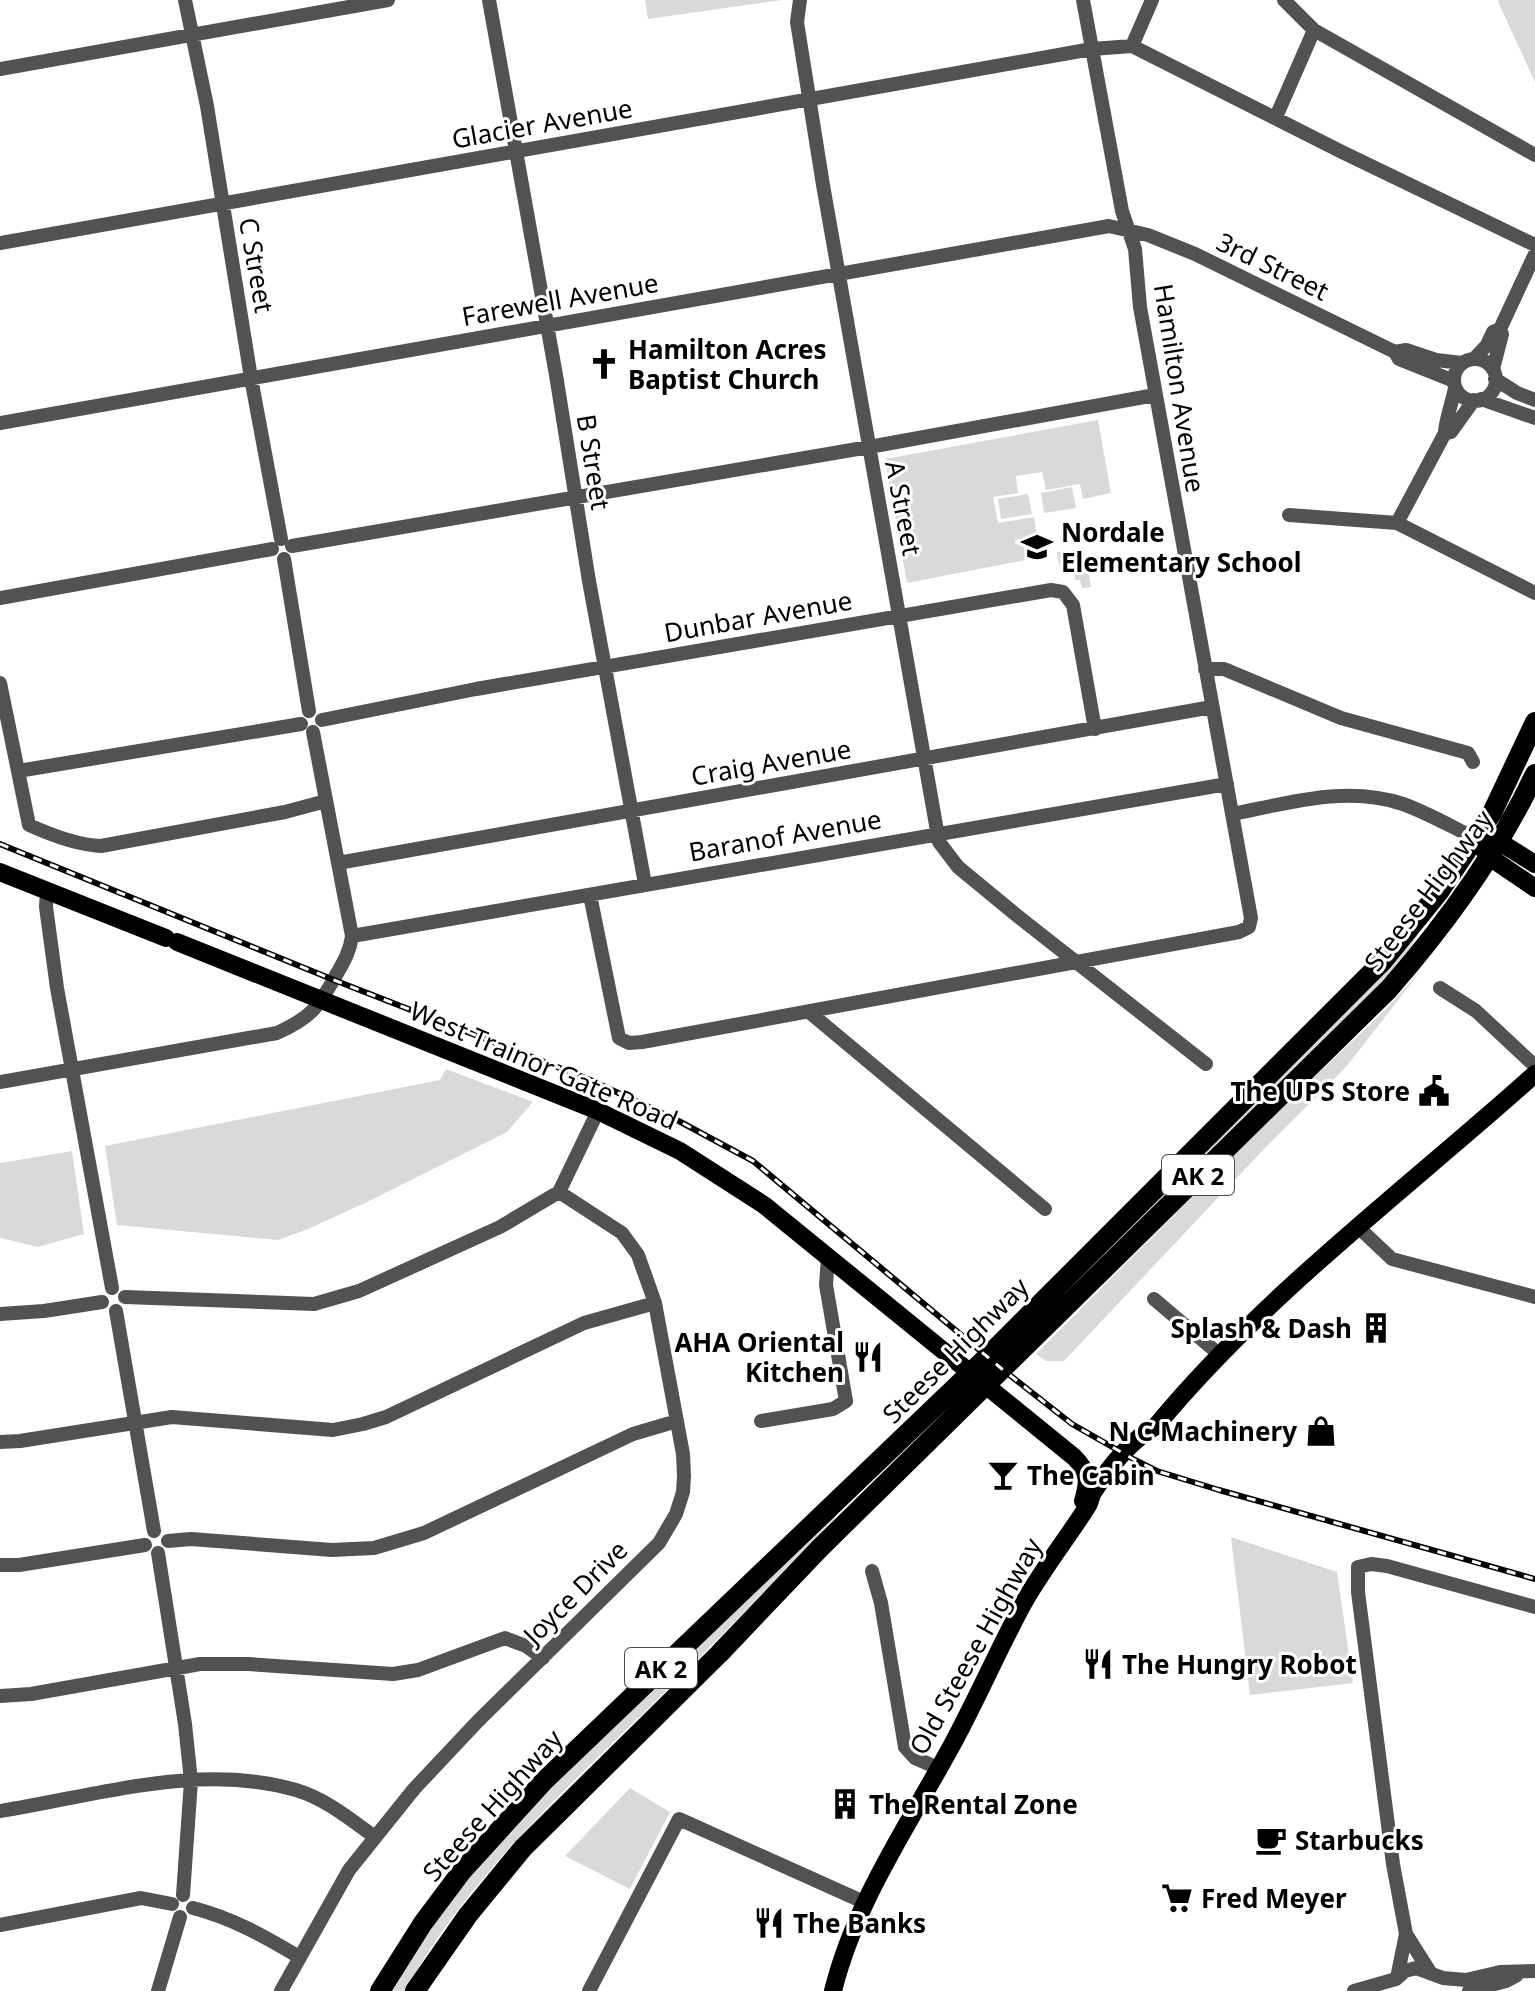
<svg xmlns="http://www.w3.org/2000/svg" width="1535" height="1991" viewBox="0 0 1535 1991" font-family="'Noto Sans',sans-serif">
	<rect width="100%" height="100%" fill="#fff"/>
	<path fill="#d9d9d9" d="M645,0H782L648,19Z
		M1498,0H1535V82L1499,4Z
		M1098,420L1111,493L1083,499L1080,484L1046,490L1042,472L1016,476L1018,493L993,497L998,523L1034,517L1041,557L907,583L885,459Z
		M1072,487L1076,508L1044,513L1041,493Z
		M1028,494L1032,514L1001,519L998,499Z
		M1084,548L1091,587L1082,588L1080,580H1075L1072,564L1059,565L1057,552Z
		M1416,934L1418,935L1404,958L1385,980L1061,1300L1058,1297Z
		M1420,972L1346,1067L1264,1149L1064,1361H1046L1036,1354L1258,1131L1384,1011Z
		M446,1069L533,1102L507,1132L367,1202L308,1229L278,1240L117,1225L105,1146L440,1080Z
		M72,1151L84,1234L38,1247L0,1238V1163Z
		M834,1516L836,1518C777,1578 720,1638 660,1697C568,1787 468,1876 405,1991H391C448,1885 537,1801 623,1719C693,1651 764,1584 834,1516Z
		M1231,1537L1337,1572L1353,1683L1250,1695Z
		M630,1788L670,1812L630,1889L565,1856Z"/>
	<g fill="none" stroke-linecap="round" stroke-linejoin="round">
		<path stroke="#525252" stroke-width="14" d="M185,0L207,106L251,378L281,539
			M489,0L556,375L589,581L645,884
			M800,0L797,22L823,185L939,842L958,867L1020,918L1206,1064
			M1284,0L1314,30L1535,155
			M1132,46L1152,0
			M0,69L388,0
			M1276,117L1314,30
			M0,243L1092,49L1132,46L1342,152L1535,245
			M1395,352L1406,350L1436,360L1462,363
			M1474,359L1487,345L1493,332L1500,329L1535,254
			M1454 380a21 21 0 1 1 42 0a21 21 0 1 1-42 0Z
			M1493,369L1502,334L1500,329
			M1495,379L1517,393L1535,400
			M1481,399L1535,418
			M0,423L1109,226L1148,235L1195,254L1395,352L1399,359L1454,381
			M1445,433C1444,426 1453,399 1455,388
			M1289,515L1397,523L1535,593
			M1397,523L1445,433L1451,432L1474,400
			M292,546L869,447L1155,395
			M284,559L309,711
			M0,598L272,549
			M1205,669H1224L1341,718L1468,753L1473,762
			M0,683L29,825C51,835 76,845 101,846L285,812L326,801
			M322,720L476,689L1051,590L1063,592L1073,605L1095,729
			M18,771L301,724
			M1233,814C1288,803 1347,785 1403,804C1428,813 1452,827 1475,838
			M338,863L1212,707
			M47,890L46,907L57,988L112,1288
			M590,895L619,1038L629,1043L642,1042L1239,932L1249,927L1251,918L1140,307L1135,249L1122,211L1083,0
			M352,936L1227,784
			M1440,988L1476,1011L1535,1066
			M809,1012L1045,1209
			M0,1082L277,1033C310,1018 318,1008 335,977C343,963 350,952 352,936L313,732
			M1358,1227L1392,1259L1535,1297
			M125,1297L314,1304L359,1291L500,1227L559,1192L598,1111
			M1154,1299L1220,1355
			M116,1311L154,1531
			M0,1314L44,1311L102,1302
			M761,1421L833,1409L846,1401L826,1285L828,1257
			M0,1442L20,1441L172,1417L333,1430L363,1424L386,1417L584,1323L655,1303
			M168,1541L191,1539L332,1550L374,1548L424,1533L633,1434L677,1421
			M158,1553L185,1724L191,1781L183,1895
			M0,1565H19L145,1545
			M872,1571L881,1603L905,1747L915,1758L938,1768
			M0,1696L31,1694L200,1664H248L393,1674L418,1670L505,1638L526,1646L543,1658
			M0,1811C95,1796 200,1762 296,1790C326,1799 350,1819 375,1837
			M193,1908C232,1918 264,1936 299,1957
			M0,1925L141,1898L172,1904
			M1406,1934L1430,1972
			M1397,1978L1406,1934L1393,1864L1358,1592V1567L1371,1564L1387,1566L1535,1607
			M158,1991L180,1917
			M281,1991L349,1870L414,1789L478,1721L659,1543L676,1514L683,1492L684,1476L683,1454L655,1303L638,1255L622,1233L559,1192
			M589,1991L679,1819L866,1903
			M1354,1991L1396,1979L1405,1971L1416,1968L1443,1978L1466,1980L1500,1972L1535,1971
			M1469,1991L1506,1981L1517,1975"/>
		<path stroke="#000" stroke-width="18" d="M1486,840L1498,841L1535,864
			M1482,847L1488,856L1535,888
			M0,872L166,938
			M177,942L598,1111L680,1151L764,1205L1074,1457C1089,1472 1089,1481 1083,1501
			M833,1991C855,1902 909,1824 952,1745C977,1699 998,1650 1023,1604C1042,1570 1066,1540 1087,1507C1091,1502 1090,1496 1094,1491C1109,1467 1132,1439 1156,1426C1264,1295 1409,1187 1535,1074"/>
		<path stroke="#000" stroke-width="20" d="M380,1991L423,1923L462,1871L544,1781L987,1357L1383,961L1439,892L1492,813L1535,722
			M415,1991L468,1915L523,1848L719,1654L820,1548L1389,989C1444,926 1499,850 1535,774"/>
		<defs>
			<path id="rail" d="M0,844L334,980L588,1079L675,1119L753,1161L1002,1369L1072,1424L1135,1460L1157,1471L1219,1490L1535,1579"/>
		</defs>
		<use href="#rail" stroke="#000" stroke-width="6"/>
		<use href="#rail" stroke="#fff" stroke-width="3" stroke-dasharray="9" stroke-linecap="butt"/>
	</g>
	<defs>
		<symbol id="church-bare" viewBox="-9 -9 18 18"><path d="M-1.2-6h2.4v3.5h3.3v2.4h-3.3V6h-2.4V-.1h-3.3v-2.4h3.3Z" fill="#000" stroke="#fff" stroke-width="2.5" paint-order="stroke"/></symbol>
		<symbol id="school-bare" viewBox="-9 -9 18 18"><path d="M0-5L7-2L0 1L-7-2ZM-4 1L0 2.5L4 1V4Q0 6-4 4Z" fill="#000" stroke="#fff" stroke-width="2.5" paint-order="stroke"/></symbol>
		<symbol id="civic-bare" viewBox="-9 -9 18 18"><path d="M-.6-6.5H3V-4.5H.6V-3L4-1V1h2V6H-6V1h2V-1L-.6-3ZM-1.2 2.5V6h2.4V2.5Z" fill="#000" stroke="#fff" stroke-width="2.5" paint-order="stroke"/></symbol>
		<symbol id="building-bare" viewBox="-9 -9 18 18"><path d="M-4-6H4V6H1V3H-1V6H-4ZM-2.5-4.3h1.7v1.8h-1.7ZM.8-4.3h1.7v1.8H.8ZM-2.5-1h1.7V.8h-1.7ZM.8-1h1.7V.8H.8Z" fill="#000" stroke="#fff" stroke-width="2.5" paint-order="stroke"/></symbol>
		<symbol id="restaurant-bare" viewBox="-9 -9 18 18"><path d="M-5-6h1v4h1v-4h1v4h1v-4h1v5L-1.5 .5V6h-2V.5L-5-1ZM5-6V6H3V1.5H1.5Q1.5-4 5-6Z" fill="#000" stroke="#fff" stroke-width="2.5" paint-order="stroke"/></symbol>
		<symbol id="shop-bare" viewBox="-9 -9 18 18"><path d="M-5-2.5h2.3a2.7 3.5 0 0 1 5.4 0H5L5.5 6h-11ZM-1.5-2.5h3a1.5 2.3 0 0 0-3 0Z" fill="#000" stroke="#fff" stroke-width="2.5" paint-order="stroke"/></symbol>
		<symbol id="bar-bare" viewBox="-9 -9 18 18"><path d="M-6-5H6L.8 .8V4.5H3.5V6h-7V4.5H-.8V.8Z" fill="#000" stroke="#fff" stroke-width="2.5" paint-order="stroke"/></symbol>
		<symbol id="cafe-bare" viewBox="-9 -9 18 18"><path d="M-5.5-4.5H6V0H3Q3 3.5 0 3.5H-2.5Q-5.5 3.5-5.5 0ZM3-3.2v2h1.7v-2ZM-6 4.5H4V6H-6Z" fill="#000" stroke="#fff" stroke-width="2.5" paint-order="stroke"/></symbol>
		<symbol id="supermarket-bare" viewBox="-9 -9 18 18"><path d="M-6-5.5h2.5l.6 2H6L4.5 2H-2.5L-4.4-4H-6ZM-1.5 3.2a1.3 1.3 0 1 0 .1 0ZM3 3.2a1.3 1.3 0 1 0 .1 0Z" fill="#000" stroke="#fff" stroke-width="2.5" paint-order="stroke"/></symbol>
	</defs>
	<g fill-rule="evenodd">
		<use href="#church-bare" x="582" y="342" width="44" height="44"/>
		<use href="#school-bare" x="1015" y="525" width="44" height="44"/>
		<use href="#civic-bare" x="1412" y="1069" width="44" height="44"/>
		<use href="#building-bare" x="1354" y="1306" width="44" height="44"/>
		<use href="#restaurant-bare" x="846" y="1335" width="44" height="44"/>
		<use href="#shop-bare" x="1299" y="1409" width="44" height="44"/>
		<use href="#bar-bare" x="981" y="1453" width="44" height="44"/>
		<use href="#restaurant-bare" x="1076" y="1642" width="44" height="44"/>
		<use href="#building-bare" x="823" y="1782" width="44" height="44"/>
		<use href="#cafe-bare" x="1249" y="1818" width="44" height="44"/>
		<use href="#supermarket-bare" x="1155" y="1876" width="44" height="44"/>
		<use href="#restaurant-bare" x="747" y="1901" width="44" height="44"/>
	</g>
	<g text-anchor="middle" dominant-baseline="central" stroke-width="6" stroke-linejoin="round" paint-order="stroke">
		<g fill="#fff" stroke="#4c4c4c" stroke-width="2">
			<rect x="1162" y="1155" width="72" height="40" rx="6"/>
			<rect x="625" y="1648" width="72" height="40" rx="6"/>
		</g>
		<g font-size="24" font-weight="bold" fill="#000">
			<text x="1198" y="1175">AK 2</text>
			<text x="661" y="1668">AK 2</text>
		</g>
		<g font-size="26" fill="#000" stroke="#fff">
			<text transform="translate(542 123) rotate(-10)">Glacier Avenue</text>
			<text transform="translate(257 265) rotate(80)">C Street</text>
			<text transform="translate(1273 266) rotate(26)">3rd Street</text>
			<text transform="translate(560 299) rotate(-10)">Farewell Avenue</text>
			<text transform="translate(1180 388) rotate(81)">Hamilton Avenue</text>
			<text transform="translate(594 462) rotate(81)">B Street</text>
			<text transform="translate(904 508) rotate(79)">A Street</text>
			<text transform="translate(758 616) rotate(-10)">Dunbar Avenue</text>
			<text transform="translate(771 762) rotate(-10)">Craig Avenue</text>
			<text transform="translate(785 835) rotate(-10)">Baranof Avenue</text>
			<text transform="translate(1428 890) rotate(-53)">Steese Highway</text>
			<text transform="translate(544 1065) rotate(23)">West Trainor Gate Road</text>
			<text transform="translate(955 1350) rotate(-45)">Steese Highway</text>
			<text transform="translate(575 1592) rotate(-45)">Joyce Drive</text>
			<text transform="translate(975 1646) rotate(-61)">Old Steese Highway</text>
			<text transform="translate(492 1805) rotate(-48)">Steese Highway</text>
		</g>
		<g font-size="26" font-weight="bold" fill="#000" stroke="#fff" text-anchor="start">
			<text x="628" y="349">Hamilton Acres<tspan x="628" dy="30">Baptist Church</tspan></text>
			<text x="1061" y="532">Nordale<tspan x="1061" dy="30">Elementary School</tspan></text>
			<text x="1410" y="1091" text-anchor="end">The UPS Store</text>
			<text x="1352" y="1328" text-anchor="end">Splash &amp; Dash</text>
			<text x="844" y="1342" text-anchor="end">AHA Oriental<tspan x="844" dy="30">Kitchen</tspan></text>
			<text x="1297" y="1431" text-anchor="end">N C Machinery</text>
			<text x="1027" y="1475">The Cabin</text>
			<text x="1122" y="1664">The Hungry Robot</text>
			<text x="869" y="1804">The Rental Zone</text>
			<text x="1295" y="1840">Starbucks</text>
			<text x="1201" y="1898">Fred Meyer</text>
			<text x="793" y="1923">The Banks</text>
		</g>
	</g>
</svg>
